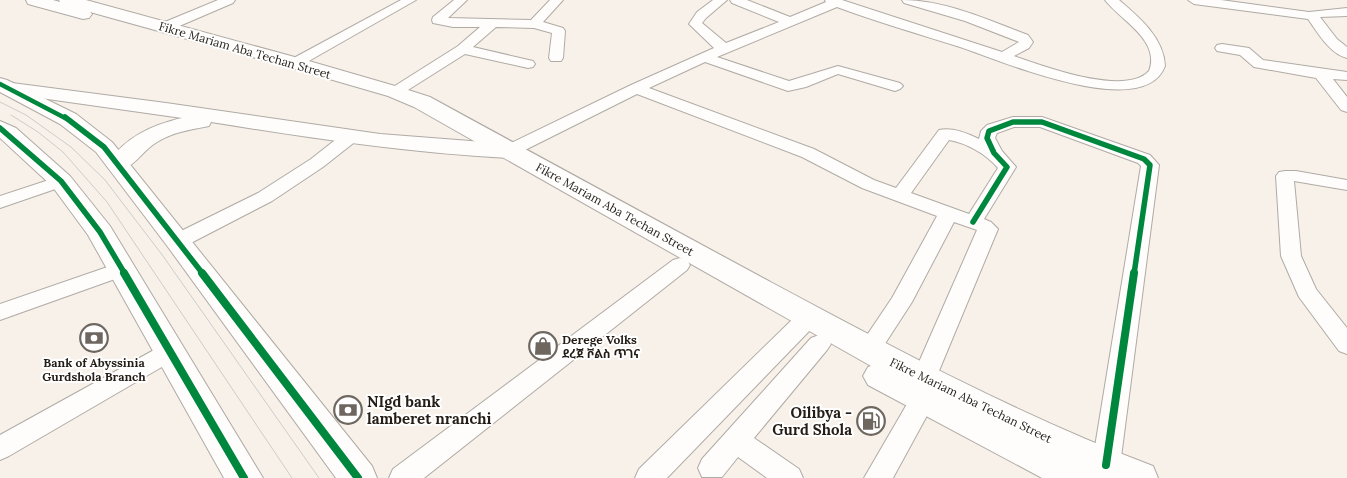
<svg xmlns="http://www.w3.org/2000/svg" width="1347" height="478" viewBox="0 0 1347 478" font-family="Lora,'Noto Sans Ethiopic',serif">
	<rect width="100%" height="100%" fill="#f7f1ea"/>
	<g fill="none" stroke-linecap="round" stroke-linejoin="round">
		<defs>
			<path id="street" d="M218,0H235L233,3L170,30L165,31L158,27L160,24Z
				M401,0H416L300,66H290L288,63L290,60Z
				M454,0H467L448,18L531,20L550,0H563L543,22L563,28L565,31L563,58L561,61H551L549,58L552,33L534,28L496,27L473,47L533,61L535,64L533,67L528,68L465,54L400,95H390L387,92L390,89L458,46L480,27H453L433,23L432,20L433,17Z
				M713,0H727L706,18L702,23L726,43L779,22L732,3L730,0H747L790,17L826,2L825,0H842L1002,52L1019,42L965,21L904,3L902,0C945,0 988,20 1028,35L1033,42L1029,48L1014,56C1043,66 1125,97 1149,71C1161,40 1120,20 1105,0H1119C1139,17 1164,38 1165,66C1144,123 999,60 960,47C919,34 877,22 837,7L717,57L789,81L838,66L900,83L903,86L900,89L895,91L838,74L806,87L788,91L705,62L649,88L814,149L874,180L896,188L939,130C952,127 967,133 979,139L981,131L987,125L1013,117H1042L1150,155L1159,165L1120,465L1116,474L1106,477L1096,474L1092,465L1141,166L1138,163L1040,127H1014L997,133L995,138L1002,151L1016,167L984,219L991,222L998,229L936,378L933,385L924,388L915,385L912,378L977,230L954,222L912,302L877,356L869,359L861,356L857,350L892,298L937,216L862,188L802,157L637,94L515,155L509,156L503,155L500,151L503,147L631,85L714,48L689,24L697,12ZM949,140C967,143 986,154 998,168L969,214L911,193Z
				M1188,0H1221L1309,12L1347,8V16L1320,17L1337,39L1347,47V58C1330,54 1318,33 1308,19L1194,4Z
				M1222,44L1249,48L1263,60L1347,72V80L1333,79L1347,97V112L1341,110L1316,78L1254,67L1240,55L1217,51L1215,48L1217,45Z
				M350,132L356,133L358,137L356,141L323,167L272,201L185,246L178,247L171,246L168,241L171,236L258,193L311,159L344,133Z
				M1285,171H1296L1347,180V190L1294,181L1301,256L1316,289L1347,328V354L1339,351L1299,297L1281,256L1276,176L1279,172Z
				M61,176L67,177L70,181L67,185L0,208V196Z
				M680,258L687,260L690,265L687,270L424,478H389L393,469L673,260Z
				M122,262L129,264L132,269L129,274L0,320V304Z
				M809,309L817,311L820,317L817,323L667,478H635L639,469L801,311Z
				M819,335L827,338L831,344L827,350L754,438L799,469L803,478H767L738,457L722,477H702L698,468L702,459L811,338Z
				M171,342L179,345L183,351L179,357L9,456L0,460V435L163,345Z
				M923,389L932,392L936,399L893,478H864L914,392Z"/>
			<path id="secondary" d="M12,83L166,103L380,134L509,144L517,146L521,151L517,156L509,158C409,153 310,138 211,122L209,126C190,130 171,132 154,144C139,154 131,174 110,169L107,164C125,137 152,125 182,118L5,93L2,89L5,85Z"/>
			<path id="primary" d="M26,0H53L60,2L59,0H86L302,59L402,88L430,97C541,158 652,218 763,278C890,346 1018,415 1153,466L1158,478H1042L868,385L863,376L868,367L871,366L414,107L388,96L288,67L90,12L92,14L89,18L83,19L28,4Z
				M0,78L7,80L76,114L112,142L372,466L377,478H336L168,247L96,152L60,124L0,92Z
				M0,121L16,128L70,176L110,226L263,478H224L88,235L52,186L0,138Z"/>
		</defs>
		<use href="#street" stroke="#b0aaa4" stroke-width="2"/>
		<use href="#secondary" stroke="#b0aaa4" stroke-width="2"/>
		<use href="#primary" stroke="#b0aaa4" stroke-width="2"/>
		<use href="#street" fill="#fefdfc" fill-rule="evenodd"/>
		<use href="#secondary" fill="#fefdfc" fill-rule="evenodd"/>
		<use href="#primary" fill="#fefdfc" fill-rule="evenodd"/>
		<path stroke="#cdccc9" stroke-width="1" d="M0,102L26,115L71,147L105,180L163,256L319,478
			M11,115L38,132L63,152L107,202L292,478"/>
		<defs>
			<path id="cycleway-far2" d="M0,84L67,119"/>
			<path id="cycleway-far1" d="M65,117L104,147L203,274
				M0,128L61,181L100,232L125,274
				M973,222L1007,167L994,153L987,138L989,131L1013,122H1042L1144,159L1150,165L1134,274"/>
			<path id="cycleway" d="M124,273L244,478
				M202,273L358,478
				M1106,465L1134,273"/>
		</defs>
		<use href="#cycleway-far2" stroke="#fff" stroke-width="6"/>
		<use href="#cycleway-far1" stroke="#fff" stroke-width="9"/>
		<use href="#cycleway" stroke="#fff" stroke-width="11"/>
		<use href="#cycleway-far2" stroke="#00873e" stroke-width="4.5"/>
		<use href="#cycleway-far1" stroke="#00873e" stroke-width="5.5"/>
		<use href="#cycleway" stroke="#00873e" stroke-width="8"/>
	</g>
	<defs>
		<symbol id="bank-ring" viewBox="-11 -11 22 22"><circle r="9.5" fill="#fff" stroke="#6e6760" stroke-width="1.5"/><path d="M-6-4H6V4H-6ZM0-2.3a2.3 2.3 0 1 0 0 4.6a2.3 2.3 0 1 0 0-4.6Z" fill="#6e6760"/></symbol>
		<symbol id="shop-ring" viewBox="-11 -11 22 22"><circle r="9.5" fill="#fff" stroke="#6e6760" stroke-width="1.5"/><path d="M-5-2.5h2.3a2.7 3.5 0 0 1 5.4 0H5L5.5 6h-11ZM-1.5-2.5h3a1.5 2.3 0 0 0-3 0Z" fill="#6e6760"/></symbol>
		<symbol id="fuel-ring" viewBox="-11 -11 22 22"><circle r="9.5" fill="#fff" stroke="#6e6760" stroke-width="1.5"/><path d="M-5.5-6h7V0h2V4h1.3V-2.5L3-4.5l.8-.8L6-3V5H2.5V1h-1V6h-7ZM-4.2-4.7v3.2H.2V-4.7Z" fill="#6e6760"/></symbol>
	</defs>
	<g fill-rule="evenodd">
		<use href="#bank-ring" x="78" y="322" width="32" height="32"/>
		<use href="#shop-ring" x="527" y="330" width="32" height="32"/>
		<use href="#bank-ring" x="332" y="394" width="32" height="32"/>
		<use href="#fuel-ring" x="855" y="405" width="32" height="32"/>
	</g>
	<g text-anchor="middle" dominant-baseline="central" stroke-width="4" stroke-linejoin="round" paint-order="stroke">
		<g font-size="12" fill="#241d16" stroke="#fff">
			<text transform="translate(245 50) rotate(16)">Fikre Mariam Aba Techan Street</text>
			<text transform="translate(615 209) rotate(29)">Fikre Mariam Aba Techan Street</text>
			<text transform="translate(971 400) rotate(26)">Fikre Mariam Aba Techan Street</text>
		</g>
		<g font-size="12" font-weight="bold" fill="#241d16" stroke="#fff" text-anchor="start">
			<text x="562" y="339">Derege Volks<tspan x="562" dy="14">ደረጀ ቮልስ ጥገና</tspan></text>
			<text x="94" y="362" text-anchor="middle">Bank of Abyssinia<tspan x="94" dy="14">Gurdshola Branch</tspan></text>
		</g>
		<g font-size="15" font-weight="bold" fill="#241d16" stroke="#fff" text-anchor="start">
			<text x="367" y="401">NIgd bank<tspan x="367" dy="17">lamberet nranchi</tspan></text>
			<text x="852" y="412" text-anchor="end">Oilibya -<tspan x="852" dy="17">Gurd Shola</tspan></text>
		</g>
	</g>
</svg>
